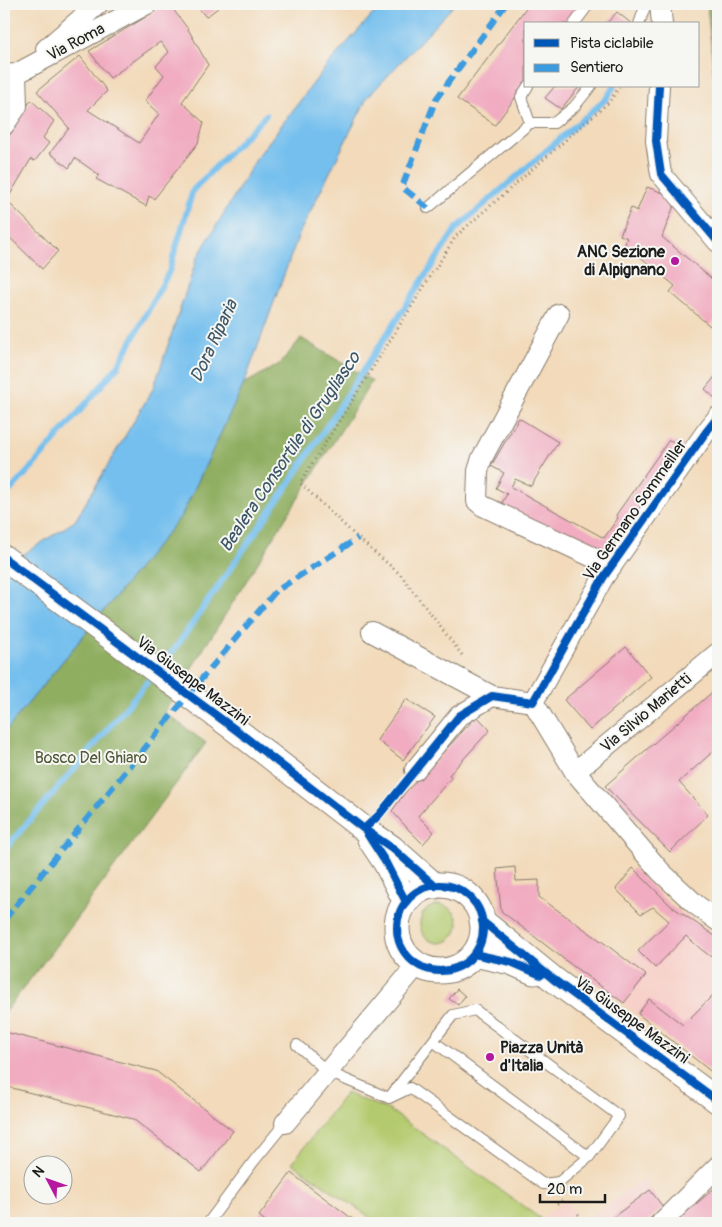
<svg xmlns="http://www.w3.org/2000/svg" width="722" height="1227" viewBox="0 0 722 1227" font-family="Pangolin,sans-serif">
	<rect width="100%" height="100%" fill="#f6f6f2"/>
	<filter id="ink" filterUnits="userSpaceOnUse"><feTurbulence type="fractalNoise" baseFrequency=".02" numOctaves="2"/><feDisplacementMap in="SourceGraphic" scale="10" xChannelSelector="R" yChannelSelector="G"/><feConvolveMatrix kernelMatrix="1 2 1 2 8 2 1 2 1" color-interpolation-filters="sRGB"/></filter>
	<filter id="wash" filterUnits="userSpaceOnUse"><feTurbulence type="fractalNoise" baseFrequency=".0096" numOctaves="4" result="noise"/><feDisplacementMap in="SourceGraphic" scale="20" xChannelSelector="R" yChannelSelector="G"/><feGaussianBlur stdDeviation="1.12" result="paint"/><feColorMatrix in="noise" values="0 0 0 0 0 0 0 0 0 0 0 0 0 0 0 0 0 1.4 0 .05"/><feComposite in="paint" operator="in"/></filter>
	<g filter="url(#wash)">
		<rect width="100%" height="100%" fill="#f2daba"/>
		<path fill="#f7d0c9" d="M669,921L702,950L718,962V1035L695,1059L606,990L628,962Z
			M643,1179L663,1207L645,1223H582Z
			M565,1201L580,1223H535Z"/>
		<path fill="#b4ca6e" stroke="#687345" d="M420 924a19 19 0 1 1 38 0a19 19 0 1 1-38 0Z
			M346,1093L391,1111L541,1219L535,1223H378L292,1163Z"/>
		<path fill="#8fae61" stroke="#56653e" d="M707,4H718V119Z
			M301,338L372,381L164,712L206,743L59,942L12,1003L4,1013V733L182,515L244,384L281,363Z"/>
		<path fill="#74bfee" stroke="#486e85" d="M382,4H455L367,98L299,234L244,384L182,515L4,733V567L75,521L154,387L197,258L258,156L328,64Z"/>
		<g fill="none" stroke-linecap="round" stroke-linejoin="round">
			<path stroke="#74bfee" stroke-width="6" d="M4,497L32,467L118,366L169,272L193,190L266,115
				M160,666L176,647L285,490L456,229L606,99L614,86
				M4,850L81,761L154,674"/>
		</g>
		<g id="blocks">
			<path fill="#f1acc1" d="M164,4H169L188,29L208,65L182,102L204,123L198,143L154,199L149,196L146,206L96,179L99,175L75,158L69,168L50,153L69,128L37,91L80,56L107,91L88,110L139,143L159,114L145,101L164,75L156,66L169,52L160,42L110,78L89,51L144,18Z
				M195,4H223L206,17Z
				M529,4H583L569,24H526V83L495,125L457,99Z
				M617,12L632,24H606Z
				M555,86H580L561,109L545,98Z
				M31,100L54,121L43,138L49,143L35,161L31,159L4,205L7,208L11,205L58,251L42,269L4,232V144Z
				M647,187L677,198L662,237L718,284V316L710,326L670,292L675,286L625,244L627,238L620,235L631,208L637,211Z
				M718,373V401L705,389Z
				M519,418L558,442L531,486L515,479L511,487L604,538L618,518L616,515L669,440L690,448L610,557L499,508L507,494L496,488L504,473L491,466Z
				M626,647L651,677L590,730L564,700Z
				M718,687V747L679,782L708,815L670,852L605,786Z
				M406,699L435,717L403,760L377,740Z
				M477,716L490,730L449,775L452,777L418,816L434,832L423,844L408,829L392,811L404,794Z
				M515,867L516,881L539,880V897L604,943L646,975L624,1003L573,966L501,911L497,869Z
				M633,868L671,906L718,938V962L702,950L686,936L655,968L638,951L669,921L653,907L641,914L616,889Z
				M457,989L465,996L458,1005L449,999Z
				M718,990V1077L638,1014L649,999L683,1025Z
				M5,1032L156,1071L233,1131L201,1172L133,1119L4,1086V1037Z
				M291,1173L358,1223H268L259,1216Z
				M718,1185V1223H674Z
				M650,1190L663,1207L645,1223H605Z"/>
		</g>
	</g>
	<g filter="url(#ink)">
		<use href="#blocks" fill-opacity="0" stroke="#877b6b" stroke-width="1"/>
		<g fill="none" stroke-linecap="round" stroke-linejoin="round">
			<defs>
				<path id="service" d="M574,24L589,4
					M639,24L646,4
					M528,86L521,97L530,123
					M428,208L530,123H554L574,107L591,86
					M433,1041L589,1157
					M297,1045L328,1072L389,1098L410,1088L543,1184L559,1182L589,1157L619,1116L475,1010L453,1015L389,1098
					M208,1223L254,1161L285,1123"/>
				<path id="minor" d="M660,4L662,24
					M46,49L98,4
					M4,75L16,74L147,4
					M659,86L656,141L661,174L718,242
					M4,125L17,106L16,74
					M559,314L482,458L478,471L477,501L483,506L612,566
					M372,632L492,696L533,702
					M533,702L603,578L706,432L718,417
					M533,702L575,772L661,872L695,904L718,921
					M415,770L459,716L492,696
					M575,772L718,653
					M285,1123L417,965
					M661,1223L718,1166"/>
				<path id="tertiary" d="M4,558L236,730L364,829L392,848L435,886
					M370,839L386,863L406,902
					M397 928a43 43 0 1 1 86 0a43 43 0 1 1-86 0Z
					M482,921L553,979L718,1101
					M474,954L511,962L534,972"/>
			</defs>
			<use href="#service" stroke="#877b6b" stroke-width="12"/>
			<use href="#minor" stroke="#877b6b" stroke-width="22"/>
			<use href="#tertiary" stroke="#877b6b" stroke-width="27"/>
			<path stroke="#877b6b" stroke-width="3" stroke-dasharray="1 4" stroke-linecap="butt" d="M462,655L400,574L358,538L300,483L456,236L609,102L620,86
				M381,813L403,785
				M557,1204L564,1199
				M578,1214L582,1219L579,1222"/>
			<use href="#service" stroke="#fff" stroke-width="10"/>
			<use href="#minor" stroke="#fff" stroke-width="20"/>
			<use href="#tertiary" stroke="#fff" stroke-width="25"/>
			<path stroke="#3c9bdf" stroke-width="6" stroke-dasharray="12 6" stroke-linecap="butt" d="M428,208L402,187L436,99L506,4
				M4,920L198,683L276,591L358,538"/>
			<defs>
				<path id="cycleway" d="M659,86L656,141L661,174L718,242
					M4,558L236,730L364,829L392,848L435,886
					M364,829L379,815L459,716L492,696L533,702L603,578L706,432L718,417
					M368,835L386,863L406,902
					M397 928a43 43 0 1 1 86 0a43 43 0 1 1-86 0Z
					M482,921L553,979L718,1101
					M474,954L511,962L541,975"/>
			</defs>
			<use href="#cycleway" stroke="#f6f6f2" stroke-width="11"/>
			<use href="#cycleway" stroke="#0057b8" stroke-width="8"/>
		</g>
	</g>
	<g fill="#b5179e" stroke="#f6f6f2" stroke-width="2">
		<circle cx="675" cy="261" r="5"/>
		<circle cx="490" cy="1057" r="5"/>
	</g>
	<g text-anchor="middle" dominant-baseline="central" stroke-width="4" stroke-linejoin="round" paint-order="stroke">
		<g font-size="16" fill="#1c1c1c" stroke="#f6f6f2">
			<text transform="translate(76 42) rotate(-28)">Via Roma</text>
			<text transform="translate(635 510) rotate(-55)">Via Germano Sommeiller</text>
			<text transform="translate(193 681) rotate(37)">Via Giuseppe Mazzini</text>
			<text transform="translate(646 713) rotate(-40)">Via Silvio Marietti</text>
			<text transform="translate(632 1020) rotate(36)">Via Giuseppe Mazzini</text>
		</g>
		<g font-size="16" font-weight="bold" fill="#1c1c1c" stroke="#f6f6f2" text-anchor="end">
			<text x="665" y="252">ANC Sezione<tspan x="665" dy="18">di Alpignano</tspan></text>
			<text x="500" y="1048" text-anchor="start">Piazza Unità<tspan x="500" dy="18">d'Italia</tspan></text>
		</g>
		<g font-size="16" fill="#515939" stroke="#f6f6f2">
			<text x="91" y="758">Bosco Del Ghiaro</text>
		</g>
		<g font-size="18" font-style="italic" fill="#3b5566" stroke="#f6f6f2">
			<text transform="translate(214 341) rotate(-65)">Dora Riparia</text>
			<text transform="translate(290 452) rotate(-56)">Bealera Consortile di Grugliasco</text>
		</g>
	</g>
	<rect width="722" height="1227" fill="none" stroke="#f6f6f2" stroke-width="20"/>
	<rect x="524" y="22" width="175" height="65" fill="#f6f6f2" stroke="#9f9f9c"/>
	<rect x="534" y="39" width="25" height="8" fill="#0057b8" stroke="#9f9f9c"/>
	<text x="570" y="48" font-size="15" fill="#1c1c1c">Pista ciclabile</text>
	<rect x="534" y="64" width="25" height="8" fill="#3c9bdf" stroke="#9f9f9c"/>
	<text x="570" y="72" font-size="15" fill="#1c1c1c">Sentiero</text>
	<g transform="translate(48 1180) rotate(311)"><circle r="24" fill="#f6f6f2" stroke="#9f9f9c"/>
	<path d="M0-4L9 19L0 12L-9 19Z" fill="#b5179e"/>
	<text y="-8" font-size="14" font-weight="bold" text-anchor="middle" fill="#1c1c1c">N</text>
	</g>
	<path d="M540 1194v8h65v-8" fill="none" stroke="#1c1c1c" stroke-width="2.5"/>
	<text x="547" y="1194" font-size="15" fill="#1c1c1c" stroke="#f6f6f2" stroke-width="4" paint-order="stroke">20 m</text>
</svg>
